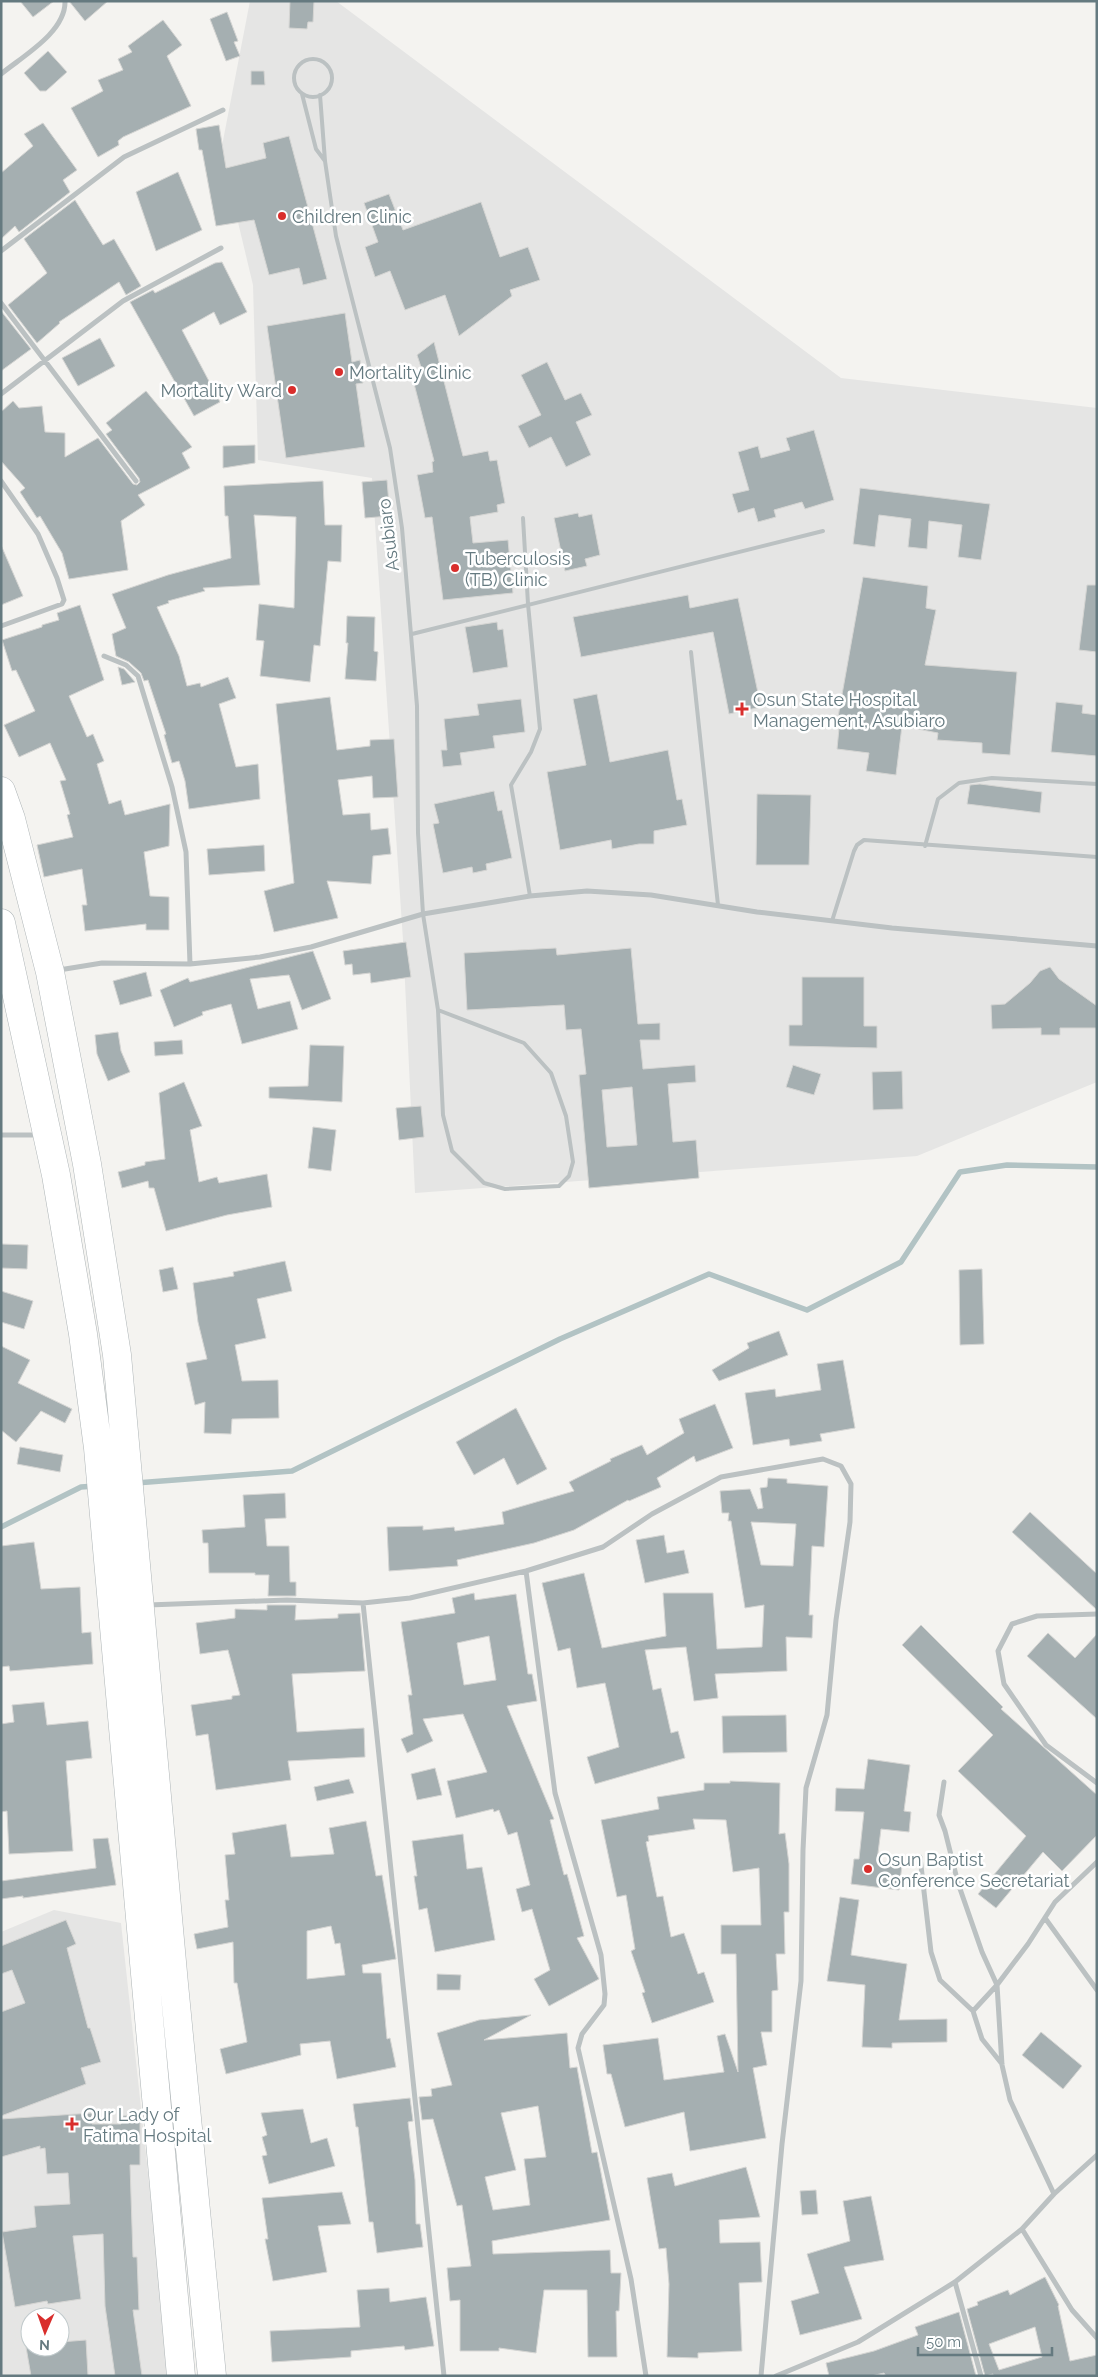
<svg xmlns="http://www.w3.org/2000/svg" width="1098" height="2377" viewBox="0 0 1098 2377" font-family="Raleway,sans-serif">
	<rect width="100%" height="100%" fill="#f4f3f0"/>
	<path fill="#e5e5e4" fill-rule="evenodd" d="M250,1H336L841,378L1097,408V1082L917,1156L415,1193L403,940L372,478L258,460L253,285L221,151Z
		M54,1910L121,1923L170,2376H1V1932ZM30,2317H60V2347H30Z"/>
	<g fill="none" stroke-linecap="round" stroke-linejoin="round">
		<path stroke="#b2c3c4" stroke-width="5.5" d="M136,1483L292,1471L560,1339L709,1274L807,1310L901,1262L960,1172L1007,1165L1097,1167
			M1,1527L81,1487L95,1486"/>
	</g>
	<path fill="#a5afb1" stroke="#d5d5d3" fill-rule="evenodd" d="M20,1H54L33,17Z
		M69,1H108L85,21Z
		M290,1H314L313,22H308L307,29L289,28Z
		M227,12L238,41L234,42L240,56L226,61L210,19Z
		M163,20L182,45L167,56L191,106L123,137L118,141L119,145L98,157L71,108L103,91L98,80L123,70L118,59L132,52L128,46Z
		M48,51L67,72L46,91H40L24,73Z
		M251,71H264L265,85H251Z
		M43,123L77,170L63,180L70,192L19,232L15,226L1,239V173L33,146L24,134Z
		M219,125L226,168L266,158L263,143L289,136L327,279L303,285L299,268L269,275L254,220L216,226L202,150H199L196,129Z
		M178,172L202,230L156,251L136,192Z
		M389,194L403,230L481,202L500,257L528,247L540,280L510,290L512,296L459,336L445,295L405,310L390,271L375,277L365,247L378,242L364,203Z
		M75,200L103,245L114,239L141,286L126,295L119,282L59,322L60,323L37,343L8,305L47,273L24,239Z
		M222,262L247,312L220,325L214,312L182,330L220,402L194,416L130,302L153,290L155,293L215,263Z
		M1,311L31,349L1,371Z
		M345,313L352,362L360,360L363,383L356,384L365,447L286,458L267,326Z
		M100,338L115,366L78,386L62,358Z
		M434,342L463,456L488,451L490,461L497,460L505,503L497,505L498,512L470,517L473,543L508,540L513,593L443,600L432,517L425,518L417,475L433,472L432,462L434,461L412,376L423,373L417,355Z
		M547,362L565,400L581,393L592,415L576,422L591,455L566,467L551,437L529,448L518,426L541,415L521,375Z
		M146,391L192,447L182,453L190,468L138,495L145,505L121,521L128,570L69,579L62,553L40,516L37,518L20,492L25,488L1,461V412L13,401L19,408L42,406L45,432L65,433V457L98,438L133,484L137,485L140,482L139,478L106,434L112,430L106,423Z
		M814,430L834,500L805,509L802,502L774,510L776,517L758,522L754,508L738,513L732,494L749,490L738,452L758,446L761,458L790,450L786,438Z
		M255,445V463L223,468V446Z
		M387,480L390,516L365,518L362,482Z
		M323,481L325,525H342L341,562L328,561L320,646L314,645L310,682L260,676L264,641L256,640L259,604L294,608L296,517L254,515L260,585L203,588L205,591L168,601L169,603L157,607L179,656L187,686L200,683L201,687L228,677L236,698L219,704L236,767L258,764L260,799L189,809L185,781L179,761L172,763L164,735L166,734L148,680L144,681L141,673L129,662L116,656L112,634L126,628L112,594L168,575L231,558L228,516H225L224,486Z
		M860,488L990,504L981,560L958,557L962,525L929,521L927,549L908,547L911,519L879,515L875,547L853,544Z
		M578,513L579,517L592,514L600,555L585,559L587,566L565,571L554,518Z
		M1,545L23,596L1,605Z
		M863,577L928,586L926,608L936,610L925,665L1017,672L1010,755L982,753V743L937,740L938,733L902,726L896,775L866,771L869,753L837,749L840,718L838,717Z
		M1087,585H1097V652L1079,650Z
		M688,595L690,608L738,598L761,707L729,714L713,632L581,657L573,617Z
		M80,605L104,680L69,696L87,737L93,734L104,761L97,764L109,804L121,800L125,815L170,804L169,846L144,852L150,896L169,897V930H146V924L85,931L82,905H87L82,869L44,877L37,845L73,837L67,815L70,814L60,781L66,780L50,743L19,757L4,725L35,711L16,670L12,671L2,640L42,627V625L59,620L57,613Z
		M347,616L375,617L374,651L378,652L376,681L345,679L348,643H346Z
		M497,622L498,630L503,629L508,667L473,673L465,627Z
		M118,667L124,669L135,682L122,685Z
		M597,694L610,762L668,750L677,800L682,799L687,825L654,831V844H639L612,849L611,840L560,850L547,772L586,765L573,699Z
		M330,697L337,750L370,746V740L394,739L398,797L373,798L372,776L338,780L343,815L370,813L371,830L388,828L391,854L373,856L371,884L327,881L338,918L274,932L264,891L294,883L276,704Z
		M521,699L525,732L493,736L495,748L460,753L462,765L443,767L441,750H447L444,719L479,715L477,704Z
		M1056,702L1083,705L1082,713L1097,715V756L1051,752Z
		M980,784L1042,792L1040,813L967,804L970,785Z
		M494,791L498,811L502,810L512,858L486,864L487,870L473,873L472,867L443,873L433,824L439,823L434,804Z
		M757,794L811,795L809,865H756Z
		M264,845L265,871L209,875L207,849Z
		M406,942L411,977L371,983L370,973L353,975L352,964L345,965L343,951Z
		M556,948L557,955L631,948L638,1024L660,1023V1040H640L643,1069L695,1065L696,1082L668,1084L673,1142L696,1140L699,1178L589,1188L579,1075L586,1074L581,1029L566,1030L564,1005L467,1010L464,953ZM632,1087L637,1145L607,1147L602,1090Z
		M313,951L331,999L302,1010L289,975L250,979L258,1009L290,1001L298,1029L242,1044L231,1004L202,1012L203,1015L174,1027L160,990L188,978L190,982Z
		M1050,967L1059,979L1097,1006V1028H1060V1035H1041V1028L992,1029L991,1005L1005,1004L1030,983L1040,971Z
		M146,972L152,996L120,1005L113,981Z
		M802,977H864V1026H877V1048L789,1046V1025H802Z
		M118,1032L121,1051L130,1072L108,1081L97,1054L95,1035Z
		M182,1040L183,1054L155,1056L154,1042Z
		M310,1045L344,1046L342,1102L269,1098V1087L308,1086Z
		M793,1065L821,1074L814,1095L786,1087Z
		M902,1071L903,1109L873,1110L872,1072Z
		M184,1082L202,1126L190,1130L199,1182L217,1177L219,1183L267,1174L272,1207L227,1215L166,1231L154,1188H149L148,1181L122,1188L118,1172L145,1165V1162L165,1159L159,1093Z
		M421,1106L424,1137L399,1140L396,1108Z
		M313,1127L336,1130L331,1171L308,1168Z
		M1,1244L28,1245L27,1269L1,1268Z
		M285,1261L292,1291L257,1299L266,1338L235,1345L242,1381L278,1380L279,1418L232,1419L231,1434L204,1433L205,1402L195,1405L186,1363L207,1359L198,1322L193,1283L234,1276L233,1272Z
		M173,1267L178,1289L163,1292L159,1270Z
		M982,1269L984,1344L960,1345L959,1270Z
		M1,1291L33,1301L24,1329L1,1322Z
		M779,1331L788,1355L719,1381L712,1370L749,1348L747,1343Z
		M1,1346L30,1360L18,1383L72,1409L65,1423L41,1411L16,1442L1,1430Z
		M843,1360L855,1428L820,1434L822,1441L790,1446L789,1439L753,1445L745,1393L775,1389L776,1397L821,1390L817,1364Z
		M715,1404L733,1448L696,1462L694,1456L657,1478L661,1487L629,1501L628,1500L574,1530L534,1543L457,1560L458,1566L389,1571L387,1527L423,1526V1530L454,1527L455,1531L504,1524L502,1512L574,1491L569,1482L611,1461L610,1459L642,1445L647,1455L684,1433L679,1419Z
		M516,1408L547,1469L517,1485L504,1458L474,1475L456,1442Z
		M20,1447L63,1455L60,1472L17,1464Z
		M768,1478L787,1479V1483L828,1486L824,1547L812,1546L809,1615H813L812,1638L786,1637L787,1671L715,1674L718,1698L694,1701L686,1647L645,1650L653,1690L661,1688L671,1733L678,1731L685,1758L595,1784L587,1757L619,1747L605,1683L577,1688L570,1648L558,1651L542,1583L584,1573L602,1648L666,1636L663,1593H713L717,1649L762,1647L764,1605L745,1608L731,1521H728L729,1513H722L720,1491L750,1489L758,1509L763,1508L760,1488L767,1487ZM751,1522L796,1524L793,1566L761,1565Z
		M285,1493L286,1518L265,1519L267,1546H289L290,1582H296V1596H268L269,1575H255V1573H209L208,1543H203L202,1530L245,1527L243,1495Z
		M1030,1512L1097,1574V1610L1012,1532Z
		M664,1535L667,1553L684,1550L689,1573L645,1583L636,1540Z
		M34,1542L41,1589L80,1587L82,1633L91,1632L93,1664L10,1671L9,1666L1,1667V1546Z
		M474,1593L475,1600L516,1594L528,1674H532L537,1701L507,1706L554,1819L550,1820L564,1875L567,1874L584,1936L577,1938L599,1979L549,2006L534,1979L550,1970L532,1909L522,1912L516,1889L530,1885L517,1832L508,1835L499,1810L494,1812L493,1809L456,1818L447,1781L487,1772L463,1714L423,1719L433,1741L407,1753L401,1739L413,1734L408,1695H412L401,1622L455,1613L452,1598ZM489,1636L496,1680L464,1685L457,1643Z
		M267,1605H296L295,1620L338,1618V1614L360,1613L365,1671L292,1674L297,1732L364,1728L365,1757L288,1761L291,1780L216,1790L208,1734L196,1736L191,1705L232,1699V1696L240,1695L228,1650L200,1654L196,1623L235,1618V1609L267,1610Z
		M921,1625L1003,1707L1001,1709L1097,1795V1835L1062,1871L1043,1852L996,1908L978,1894L1026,1836L958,1771L993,1735L902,1645Z
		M1048,1633L1075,1658L1097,1634V1719L1027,1656Z
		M44,1702L47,1725L88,1721L92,1758L66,1761L73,1851L9,1854L7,1811L1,1812V1724L14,1722L12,1705Z
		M786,1715L787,1752L723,1753L722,1716Z
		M868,1759L910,1765L904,1811L911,1812L909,1832L881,1829L877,1861L902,1865L899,1890L851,1884L854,1859H859L864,1812L835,1811L836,1788L864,1789Z
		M435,1768L442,1795L417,1800L411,1774Z
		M349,1779L354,1793L317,1801L314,1787Z
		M730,1781L780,1783L779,1834L785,1833L789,1864V1912H784L785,1954H776L778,1990L772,1991V2032H761L767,2065L753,2068L766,2138L690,2151L684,2112L625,2127L611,2074H607L603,2045L658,2038L664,2080L724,2072L717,2036L725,2034L738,2072L736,1954H721V1925H761L759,1868L733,1872L726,1820L693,1819L695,1829L648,1836L649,1841L646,1842L657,1897L663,1896L671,1937L684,1933L698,1974L704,1972L714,2002L652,2023L642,1993L645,1992L631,1951L635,1949L626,1895L617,1897L601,1820L659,1809L657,1797L704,1790V1783H730Z
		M366,1821L376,1876L382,1875L396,1959L362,1965L363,1973H381L387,2039L390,2038L396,2067L337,2079L330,2041L300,2044L301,2055L226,2074L220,2049L247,2042L237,1983H234L233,1942L197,1949L194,1934L228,1927L225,1900H229L225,1855L235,1854L232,1833L286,1824L291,1857L334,1854L329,1828ZM331,1926L335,1944L340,1943L345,1975L307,1979V1931Z
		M463,1834L467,1869L482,1867L495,1940L435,1952L427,1908L419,1910L414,1876H417L412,1841Z
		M108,1838L116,1885L23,1898V1896L1,1899V1881L96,1868L93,1839Z
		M840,1897L859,1900L851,1955L907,1964L899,2020L947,2019V2042L892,2043V2048L862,2047L865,1985L827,1981Z
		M66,1920L76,1944L67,1948L88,2028H90L101,2062L81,2068L86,2084L1,2116V2012L25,2003L12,1970L1,1974V1946Z
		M437,1974L461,1975L460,1990H437Z
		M531,2015L484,2040L567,2033L570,2068L577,2067L592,2153L597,2152L610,2220L492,2241L493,2254L610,2250L611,2273H621L619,2311H616L617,2357H588L587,2290H544L536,2353L499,2348V2351H460V2300L450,2301L447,2268L471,2266L462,2205L457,2206L433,2119L422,2120L419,2097L432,2096L431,2089L452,2085L437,2033L479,2020ZM538,2106L546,2157L524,2159L530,2205L493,2210L485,2177L516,2170L501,2113Z
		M1041,2032L1082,2066L1063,2089L1022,2055Z
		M410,2098L413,2121L408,2122L415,2180L416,2224H420L423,2247L377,2253L373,2222H369L358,2127H356L353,2104Z
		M303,2109L311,2143L327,2138L335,2166L269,2184L262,2156L267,2155L262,2137L267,2135L261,2113Z
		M92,2113V2124H121V2116L140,2115V2165H130L133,2257H137L139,2310H133L142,2376H115L105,2306L103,2234L73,2236L81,2299L48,2304L47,2301L15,2307L2,2232L36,2227L34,2206L70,2204L68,2173L47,2174L45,2148L40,2149V2146L1,2157V2119Z
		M746,2167L760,2217L719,2220L720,2243L760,2242L762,2282L739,2283L742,2351L698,2353V2358L667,2357L669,2284L666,2248L659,2249L647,2178L672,2173L675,2186Z
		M816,2190L818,2214L802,2215L800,2191Z
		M342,2192L351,2224L318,2226L327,2272L273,2281L265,2239H268L262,2198Z
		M871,2196L884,2260L844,2267L862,2319L800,2335L791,2301L819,2293L807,2254L850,2241L843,2201Z
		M1045,2277L1059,2305L1058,2306L1070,2361L1097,2355V2376H993V2374L985,2376L967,2309L978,2305L977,2302L1008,2290L1010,2295ZM1035,2327L1042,2357L999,2370L989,2344Z
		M389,2288L390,2302L426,2297L434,2346L405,2350L404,2346L351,2351V2357L272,2362L270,2331L360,2327L357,2290Z
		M959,2312L976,2376H886L884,2373L871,2376H829L826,2363L874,2351L918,2335L915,2327Z
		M86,2340L88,2376H31L26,2347H60V2342Z"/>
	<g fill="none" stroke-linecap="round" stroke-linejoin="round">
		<defs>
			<path id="primary" d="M1,791L11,819L50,972L87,1164L117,1355L174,1984L212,2376
				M1,923L56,1175L83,1334L98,1448L181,2376"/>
		</defs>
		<use href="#primary" stroke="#aeb5b7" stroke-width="29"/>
		<path stroke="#bbc1c2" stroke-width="4" d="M294 78a19 19 0 1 1 38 0a19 19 0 1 1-38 0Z
			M302,94L316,149L325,161
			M320,95L325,161L336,236L390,448L402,528L417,706L418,833L423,914L438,1010L443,1115L452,1151L484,1183L505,1189L559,1186L569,1176L573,1162L566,1116L551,1073L524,1043L438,1010
			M523,518L528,604L540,729L531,752L511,785L530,896
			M412,634L823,531
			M691,652L718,905
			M925,846L938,799L959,783L992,778L1097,784
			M832,921L854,851L857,845L864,840L1097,857"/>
		<path stroke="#bbc1c2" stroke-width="5" d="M1,74C23,56 66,32 65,1
			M1,251L124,157L223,110
			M1,303L136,481
			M1,394L123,301L221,248
			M1,481L38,534L57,578L64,600L62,604L1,626
			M104,656L126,665L138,676L172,787L186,852L190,964
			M59,970L102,963L190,964L260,957L311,947L423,914L530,896L587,891L651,895L757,912L892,928L1097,946
			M1,1135H38
			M526,1571L555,1793L601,1955L605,1994L604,2005L582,2034L578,2048L631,2279L646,2376
			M363,1603L444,2376
			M148,1605L287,1600L363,1603L410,1598L526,1571L603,1547L652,1514L721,1477L823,1459L841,1466L851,1484L850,1522L836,1620L827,1715L806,1788L803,1850L801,1981L782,2144L761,2376
			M1097,1614L1037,1616L1012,1624L998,1651L1004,1684L1046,1745L1097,1783
			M944,1782L939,1815L945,1831L958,1883L982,1952L997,1985L973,2011
			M920,1857L931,1952L940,1980L973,2011L982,2039L1002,2064
			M1045,1918L1097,1990
			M1054,2194L1010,2100L1002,2065L997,1985L1028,1944L1055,1902L1097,1862
			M1022,2229L1072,2310L1097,2338
			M955,2282L981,2376
			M776,2376L858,2342L955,2282L1022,2229L1054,2194L1097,2155"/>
		<use href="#primary" stroke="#fff" stroke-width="28"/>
	</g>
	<g fill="#d92e2c" stroke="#fff" stroke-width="2">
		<circle cx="282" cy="216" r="5"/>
		<circle cx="339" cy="372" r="5"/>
		<circle cx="292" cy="390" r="5"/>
		<circle cx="455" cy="568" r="5"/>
		<path d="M739.5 701.5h5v5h5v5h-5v5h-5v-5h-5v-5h5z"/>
		<circle cx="868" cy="1869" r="5"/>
		<path d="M69.5 2116.5h5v5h5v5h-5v5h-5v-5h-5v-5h5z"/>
	</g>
	<g text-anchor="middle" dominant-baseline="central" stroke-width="5" stroke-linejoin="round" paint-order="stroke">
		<g font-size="18" fill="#657a80" stroke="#fff" text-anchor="start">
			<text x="292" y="216">Children Clinic</text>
			<text x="349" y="372">Mortality Clinic</text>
			<text x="282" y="390" text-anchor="end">Mortality Ward</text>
			<text x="465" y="558">Tuberculosis<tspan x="465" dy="21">(TB) Clinic</tspan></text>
			<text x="753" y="699">Osun State Hospital<tspan x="753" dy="21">Management, Asubiaro</tspan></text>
			<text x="878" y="1859">Osun Baptist<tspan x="878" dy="21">Conference Secretariat</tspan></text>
			<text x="83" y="2114">Our Lady of<tspan x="83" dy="21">Fatima Hospital</tspan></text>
		</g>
		<g font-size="18" fill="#657a80" stroke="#fff">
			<text transform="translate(388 535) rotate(-97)">Asubiaro</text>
		</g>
	</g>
	<rect width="1098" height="2377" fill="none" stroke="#657a80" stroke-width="5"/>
	<g transform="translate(45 2332) rotate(182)"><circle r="24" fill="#ffffff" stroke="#c1cacc"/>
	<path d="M0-4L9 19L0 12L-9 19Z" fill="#d92e2c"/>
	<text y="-8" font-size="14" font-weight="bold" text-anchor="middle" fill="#657a80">N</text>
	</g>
	<path d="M918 2347v8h134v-8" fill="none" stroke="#657a80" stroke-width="2.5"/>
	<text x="926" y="2347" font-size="15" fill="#657a80" stroke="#ffffff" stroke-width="4" paint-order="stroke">50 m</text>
</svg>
